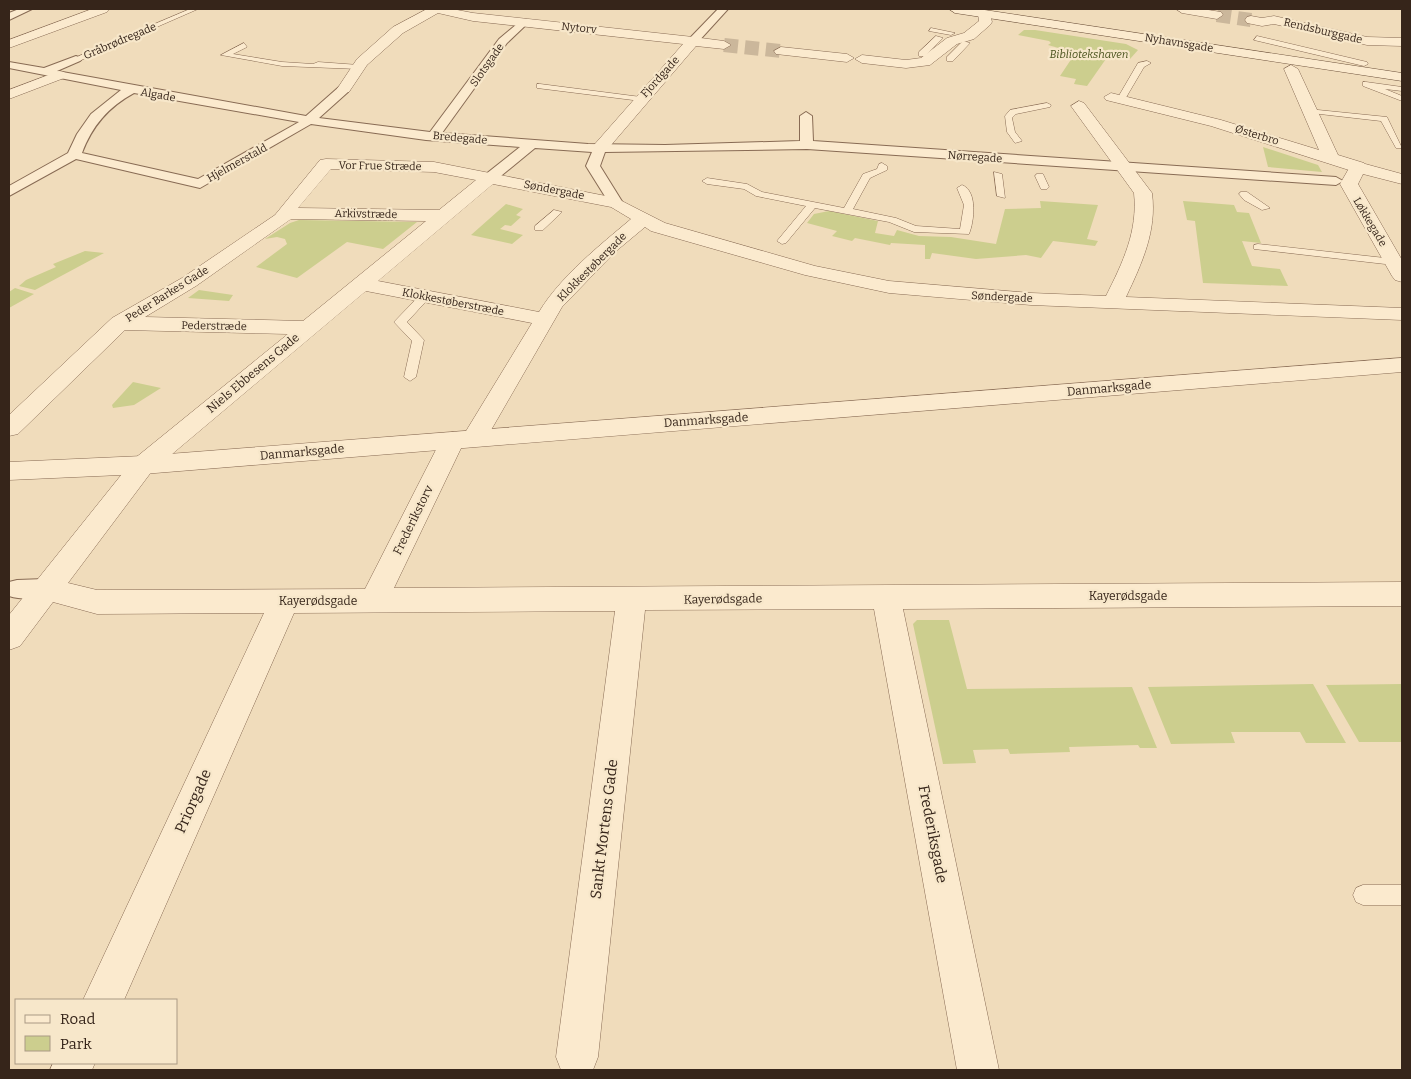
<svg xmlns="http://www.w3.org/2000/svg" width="1411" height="1079" viewBox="0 0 1411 1079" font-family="Bitter,serif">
	<rect width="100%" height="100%" fill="#f0dcbb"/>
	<path fill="#ccce8e" d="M1024,30H1035L1126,44L1138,50L1130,59L1108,56L1087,86L1074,84L1076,79L1060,76L1072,58L1059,56L1062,49L1048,45L1051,43L1049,41L1018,35Z
		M1263,147L1318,165L1322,172L1268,167Z
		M1040,201L1098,205L1087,239L1098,241L1095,246L1053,241L1041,258L1026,255L976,259L932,253L930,259H925V245L891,243L890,245L855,238L852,241L832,236L837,231L807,223L814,214L829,211L878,221L875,233L894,236L897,230L919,236L951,237L996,244L1005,209L1041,208Z
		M1183,201L1234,205L1237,212L1249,213L1261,243L1242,241L1252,266L1280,269L1288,286L1203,283L1195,221L1187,220Z
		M506,204L523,209L516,215L521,217L511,226L505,225L500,229L523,235L512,244L471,235Z
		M299,220L417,222L383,249L347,242L297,278L256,267L287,244L285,239L277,237L265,239L290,223Z
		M85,251L104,253L35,290L19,286L26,280L56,267L53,264Z
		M15,288L34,294L9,308V292Z
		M199,290L233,295L229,301L188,298Z
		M133,382L161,388L134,405L113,408L112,405Z
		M917,620H949L967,689L1132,687L1157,748H1140L1138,745L1069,747L1070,752L1010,754L1008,749L973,750L976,763L943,764L913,624Z
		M1313,684L1346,743H1306L1300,732H1231L1235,743L1171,744L1148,687Z
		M1402,684V742H1359L1326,685Z"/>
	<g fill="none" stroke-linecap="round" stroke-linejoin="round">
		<path stroke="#cbb79b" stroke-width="14" stroke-dasharray="14 7" stroke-linecap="butt" d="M1217,15L1251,20
			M724,45L781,51"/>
		<defs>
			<path id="service" d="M190,9H198L79,61L72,59Z
				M931,28L955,33L951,35L929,31Z
				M936,36L943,38L925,56H919V52Z
				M1257,36L1367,62L1368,64L1364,66L1254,40Z
				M963,41L970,43L953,61H947V57Z
				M244,43L247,47L233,54L282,62L313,64L318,62L359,65L363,67L359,69L282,66L221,55Z
				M1147,61L1151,63L1144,67L1124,101H1118L1117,99L1138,63Z
				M1366,82L1402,87V91L1385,89L1402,96V101L1363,86V82Z
				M540,84L641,97L645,99L641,101L537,88V84Z
				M1047,103L1051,105L1050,107L1016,114L1012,118L1015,132L1022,141L1015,143L1007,132L1005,116L1010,110Z
				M1308,109L1387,117L1402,148H1396L1381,121L1311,113H1308Z
				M882,163L887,166V170L870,178L853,209L896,218L916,226L960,229L964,205L957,188L962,185C978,191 974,222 969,234L914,232L889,222L815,208L786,243L782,244L777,241L806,206L756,196L744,189L707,184L702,181L707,178L747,184L762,192L844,208L863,174L877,169L879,164Z
				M994,172L1002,174L1005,198L997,196Z
				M1037,174H1043L1049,187L1047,189H1041L1035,176Z
				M1241,192H1247L1270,208L1262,210L1244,200L1239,194Z
				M554,210L562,212L543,230H535V226Z
				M1258,244L1394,259L1399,262L1394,265L1254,249V245Z
				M425,293L431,296L407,322L424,340L416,377L410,381L404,377L412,341L394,322L421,294Z
				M1363,885H1402V905H1363L1356,902L1353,895L1356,888Z"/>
			<path id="pedestrian" d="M19,9H32L9,20V13Z
				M718,9H728L697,43H689V39Z
				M523,19L527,20V24L507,43L442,133L588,144L665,145L800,141V116L806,112L812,116L813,141L1336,177L1343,181L1336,185L807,149L605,152L600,166L623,203L616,207L611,206L586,166L592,152L535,148L496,180L491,181L484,177L486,174L520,147L426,140L311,124L200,188L76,159L9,196V186L68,153L77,134L91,114L121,90L9,68V62L44,68L76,56L82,59L80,61L57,71L306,116L340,86L344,85L350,89L348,92L319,118L430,132L499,39ZM134,93L299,122L198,179L82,153C92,126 108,107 134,93Z
				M45,579L53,581L57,588L53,595C40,599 22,600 9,596V582L17,580Z"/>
			<path id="minor" d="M427,9H452L473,13L693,37L724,41L731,45L724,49L696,46L606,151H594L592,148L594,145L683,44L473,21L438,13L403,33L367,65L349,92H339L337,89L357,59L393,27Z
				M1176,9H1202L1221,12L1223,15L1217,19L1182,13Z
				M984,10L990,14L992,22L990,25L974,39L957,44L930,65L906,68L862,63L855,59L862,55L906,60L921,58L947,38L964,33L979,21L978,14Z
				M1251,16L1262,18L1274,16L1367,37L1402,38V46L1367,45L1274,24L1262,26L1247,23L1245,20L1247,17Z
				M781,47L847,54L854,58L847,62L776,54L774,51Z
				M1291,65L1298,69L1338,155L1364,163L1366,167L1364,171H1352L1211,126L1106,100L1104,97L1111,93L1221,120L1319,150L1284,69Z
				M59,71L64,72L66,75L64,78L9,99V90Z
				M1079,101L1084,103L1152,193C1157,231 1142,263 1126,297L1402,308V320L1031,305L889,293L805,275L651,231L645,227L615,252L562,307L483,444L474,446L464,442L394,588L1402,582V606L903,609L999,1070H957L874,609L645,610L598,1057L593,1070H561L556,1057L615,611L294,613L124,1000H83L264,613L97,614L53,602L20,646L9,650V615L134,459L288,334L125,330L18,434L9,436V415L112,318L182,278L275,215L320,160L326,159L434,162L616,198L665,223L815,266L889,281L1031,293L1106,296C1123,262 1138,231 1134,193L1071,106ZM331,169L434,172L476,180L439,210L298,208ZM493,184L611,207L631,219C600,245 560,277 539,312L378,281ZM291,219L426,221L303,321L145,317L196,286ZM366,291L532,323L463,436L453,432L444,434L365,589L97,590L68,583L152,471Z
				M53,1063H95L92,1070H50Z"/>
			<path id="tertiary" d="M92,9H109L107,12L9,48V40Z
				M1358,162L1402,174V184L1363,174L1358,184L1402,260V282L1395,280L1392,276L1340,184L1352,163Z
				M1402,358V372L143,474L9,480V462L143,456Z"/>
			<path id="secondary" d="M949,9H978L1402,73V81L955,13Z"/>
		</defs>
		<use href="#service" stroke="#886b54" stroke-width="1"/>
		<use href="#pedestrian" stroke="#886b54" stroke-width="2"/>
		<use href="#minor" stroke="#886b54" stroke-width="1"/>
		<use href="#tertiary" stroke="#886b54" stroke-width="1"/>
		<use href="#secondary" stroke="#694d37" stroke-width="1"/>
		<use href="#service" fill="#fbeace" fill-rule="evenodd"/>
		<use href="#pedestrian" fill="#fbeace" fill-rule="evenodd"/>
		<use href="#minor" fill="#fbeace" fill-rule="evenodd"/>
		<use href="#tertiary" fill="#fbeace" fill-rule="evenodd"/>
		<use href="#secondary" fill="#fbeace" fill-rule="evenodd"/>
	</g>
	<g text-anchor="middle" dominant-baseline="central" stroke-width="4.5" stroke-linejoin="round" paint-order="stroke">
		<g font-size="11" fill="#36251a" stroke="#f7e7ca">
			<text transform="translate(579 28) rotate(6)">Nytorv</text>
			<text transform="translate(1323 31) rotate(13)">Rendsburggade</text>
			<text transform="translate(120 41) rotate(-23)">Gråbrødregade</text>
			<text transform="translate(1179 43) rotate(9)">Nyhavnsgade</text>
			<text transform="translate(487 65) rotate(-55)">Slotsgade</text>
			<text transform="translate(660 77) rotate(-48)">Fjordgade</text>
			<text transform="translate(158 95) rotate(10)">Algade</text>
			<text transform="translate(1257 135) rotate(17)">Østerbro</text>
			<text transform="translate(460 138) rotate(5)">Bredegade</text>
			<text transform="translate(975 157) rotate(4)">Nørregade</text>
			<text transform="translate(237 163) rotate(-29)">Hjelmerstald</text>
			<text transform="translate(380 166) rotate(1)">Vor Frue Stræde</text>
			<text transform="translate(554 190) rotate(11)">Søndergade</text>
			<text transform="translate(366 214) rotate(1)">Arkivstræde</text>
			<text transform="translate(1370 222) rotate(59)">Løkkegade</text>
			<text transform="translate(592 267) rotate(-45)">Klokkestøbergade</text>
			<text transform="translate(167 294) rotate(-32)">Peder Barkes Gade</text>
			<text transform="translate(1002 297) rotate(3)">Søndergade</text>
			<text transform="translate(453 302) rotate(11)">Klokkestøberstræde</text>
			<text transform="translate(214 326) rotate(1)">Pederstræde</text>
		</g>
		<g font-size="11" font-style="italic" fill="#4b541f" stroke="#f7e7ca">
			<text x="1089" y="54">Bibliotekshaven</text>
		</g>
		<g font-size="12" fill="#36251a" stroke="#f7e7ca">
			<text transform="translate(253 373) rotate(-40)">Niels Ebbesens Gade</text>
			<text transform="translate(1109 388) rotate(-5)">Danmarksgade</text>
			<text transform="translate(706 420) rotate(-4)">Danmarksgade</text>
			<text transform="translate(302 452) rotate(-5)">Danmarksgade</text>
			<text transform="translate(413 520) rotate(-64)">Frederikstorv</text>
			<text x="1128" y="596">Kayerødsgade</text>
			<text transform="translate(723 599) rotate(-1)">Kayerødsgade</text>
			<text x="318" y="601">Kayerødsgade</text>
		</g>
		<g font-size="15" fill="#36251a" stroke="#f7e7ca">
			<text transform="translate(193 801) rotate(-66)">Priorgade</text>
			<text transform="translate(604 829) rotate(-83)">Sankt Mortens Gade</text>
			<text transform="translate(933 834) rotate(79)">Frederiksgade</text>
		</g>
	</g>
	<rect width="1411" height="1079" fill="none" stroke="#36251a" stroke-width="20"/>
	<rect x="15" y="999" width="162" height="65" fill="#f7e7ca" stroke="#aa9984"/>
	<rect x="25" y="1015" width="25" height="8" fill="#fbeace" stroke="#aa9984"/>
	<text x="60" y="1024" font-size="15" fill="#36251a">Road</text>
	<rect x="25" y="1036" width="25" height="15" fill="#ccce8e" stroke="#aa9984"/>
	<text x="60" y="1049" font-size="15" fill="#36251a">Park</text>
</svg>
